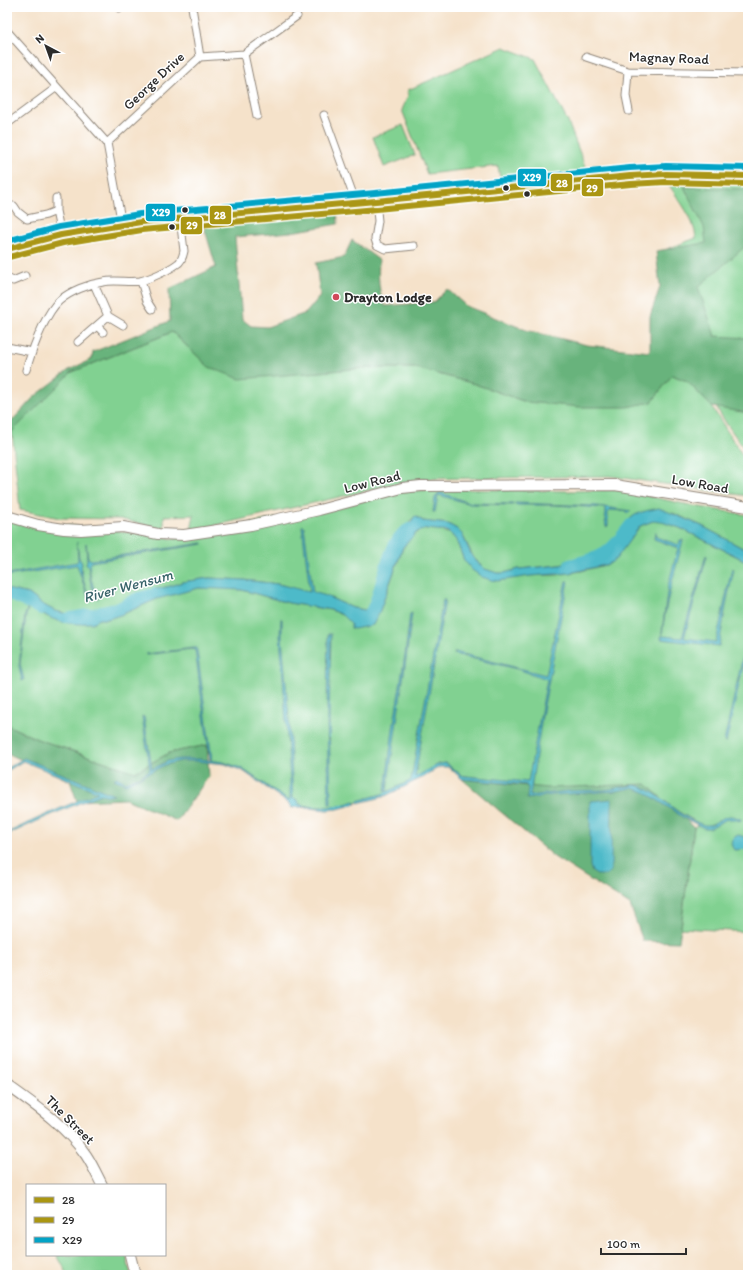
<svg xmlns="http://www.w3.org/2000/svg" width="755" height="1282" viewBox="0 0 755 1282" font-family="Itim,sans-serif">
	<rect width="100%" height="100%" fill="#fff"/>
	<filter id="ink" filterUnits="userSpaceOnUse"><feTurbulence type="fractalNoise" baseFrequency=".025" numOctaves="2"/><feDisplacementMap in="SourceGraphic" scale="8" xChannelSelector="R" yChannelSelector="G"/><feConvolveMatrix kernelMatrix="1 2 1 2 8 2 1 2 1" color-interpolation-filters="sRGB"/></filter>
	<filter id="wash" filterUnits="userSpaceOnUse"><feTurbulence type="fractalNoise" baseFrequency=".012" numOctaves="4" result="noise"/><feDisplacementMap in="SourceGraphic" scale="16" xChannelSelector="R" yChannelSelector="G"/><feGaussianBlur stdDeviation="0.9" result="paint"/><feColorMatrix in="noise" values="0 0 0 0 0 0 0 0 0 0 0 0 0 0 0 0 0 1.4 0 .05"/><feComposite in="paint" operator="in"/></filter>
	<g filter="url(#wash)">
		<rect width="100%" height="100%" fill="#f5e2ca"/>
		<path fill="#81d191" stroke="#567e5e" d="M504,47L535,59L568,122L588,174L501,184L498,166L427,174L402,110L409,93H407L408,90Z
			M403,125L415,155L384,167L373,137Z
			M727,184L748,185V454L726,423L709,396L659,252L696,238C694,218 680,202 669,185Z
			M172,332L209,367L305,373L365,368H416L475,384L526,402H652L672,375L687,381L712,407L748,464V496L609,476L418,479L191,531L194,515L164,516V529L120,519L60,518L20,510L12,432L72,372Z
			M445,489L568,491L620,490L694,506L748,515V551L702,526L673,513L626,524C623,535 619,547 609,554L560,565L519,569L504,573H497L485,569L474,558L462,534L457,529L448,524L423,521L419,518H413L400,534L377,597L372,606L366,610L353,608L326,596L278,584L244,580L209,578L182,582L171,586L151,590L117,607L100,609L76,616L55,611L42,604L29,594L7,589V519L120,531L176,539L399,492Z
			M653,521L662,522L680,528L748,562V932L681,928L694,827L700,824L679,812L657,796H530L532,783L465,776L461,775L446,763L439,764L408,782L382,794L339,807H314L299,804L296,799L293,798L288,800L286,799C264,785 239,761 212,761L210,759L207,745L169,753L135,772L37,739L7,725V599L25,602L36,608L46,616L84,623L92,622L99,619H108L123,614L163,596L199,588H219L242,590L289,603L331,610L342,615L349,621L352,625L379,613L403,548L411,537L420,530L435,529L451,534L456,540L464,560L482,577L557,575L581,571L609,564L640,526Z
			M57,1255H126L131,1275H68Z"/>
		<path fill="#68b37b" stroke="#4a6f53" d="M684,187L748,189V244L698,287L715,336L748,338V413L712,407L687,381L672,375L652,402L627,407H580L526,402L475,384L416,368H365L240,379L209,367L172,332L72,372L12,432L8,425L34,397L69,370L92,359L93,352L170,321L169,289L216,267L202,220L337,207L338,224L291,232L235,237L242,319L251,326L267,327L306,313L320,296L316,263L344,257L352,240L379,260C378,276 378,291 385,306L434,302L447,289L466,306L526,330L587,345L650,352V316L660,287L656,251L706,243L704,227Z
			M7,725L37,739L135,772L169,753L207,745L209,776L177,821L126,799L77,801L70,781L36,765L7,754Z
			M462,779L547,788L646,784L694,827L679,942L643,941L630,905L554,857Z"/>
		<path fill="#4ebac9" stroke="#3c727a" d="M439,492L464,501L473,503L513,504V505L470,504L439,495H438L435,512H433L435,498Z
			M515,503L597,506L631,511L628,513L624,511L610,510L608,513V526L606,527L605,520L606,511L604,508L554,505H515Z
			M659,508L702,526L748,551V562L680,528L662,522L653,521L640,526L616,559L609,564L570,573L530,576L498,581L491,580L482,577L472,570L464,560L456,540L451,534L446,531L426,529L417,532L403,547L379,613L373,625L354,629L351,628V624L342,615L331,610L289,603L242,590L199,588L157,599L123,614L108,619H99L92,623H84L82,624C70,624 56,622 45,615C40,612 36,607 30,604L26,615L20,664L24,680L22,681L19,666L25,615L29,604L17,600L7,599V589L29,594L42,604L55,611L76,616L100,609L117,607L151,590L171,586L182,582L209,578L244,580L278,584L310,592L302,526H304L313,592L326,596L353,608L365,610C382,603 384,573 388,557C393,542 401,536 410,524C412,521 412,519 415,516L423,521L448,524L457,529L462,534L473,558L485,569L497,573H504L519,569L560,565L609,554C623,544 622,522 635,515C642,511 651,510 659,508Z
			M655,532H656V537L679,545L680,540H683C675,572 665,603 662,636L682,638L706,555L707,556L684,638L716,642L732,568L734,569L727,600L719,646L661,639L668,586L678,548L654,539Z
			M77,542L79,558L82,563C79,574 87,588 89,600L77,565L7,576V575L10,574L77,562L78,560Z
			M86,544V543L88,558L91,560L203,543V544L91,562C87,573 94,588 98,599L91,585L88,565L86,564L87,560Z
			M566,581H568L542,716L530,796L569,791L605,790L635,785C651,788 665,802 677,811C684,816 693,821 701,824C712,829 719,817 730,816C734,816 738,818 742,820L741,821L733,819H727L710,828H704L684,818L645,792L632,788L616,791L552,795L527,799L528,788L526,785L462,779L449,767H440L406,786L383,797L358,803L357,801L382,794L408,782L411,780L443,600H445L415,777L439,764L446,763L461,775L465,776L528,782L547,679L517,669L454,654L455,652L546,675Z
			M412,613L406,659L387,790L385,791L393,729L405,655L410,614Z
			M281,619H282V637L289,719L293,798L298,800L299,804C318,810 336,807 355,801L356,804L338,809L327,810L299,807L292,808L288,803L243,771L225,764L196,761H180L165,765L126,784L114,779L117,777L125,782L139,777L150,770L142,716L144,717L152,769L168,761L179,759H200L223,762L241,768L286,799L290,800V779L280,635Z
			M748,633V644L726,743L724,742Z
			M328,634H331L329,717L331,804H329L327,716Z
			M194,648H196L197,651L212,759H210L195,650L191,649L146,655V654Z
			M24,758L114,795L110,796L101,794L44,818L7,835V833C37,818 68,805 98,792L23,761L7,771V768Z
			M612,799L611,871L606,875H597L592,872L590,866V801Z
			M736,835C746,835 748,841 748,849L734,850C730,844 730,840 736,835Z"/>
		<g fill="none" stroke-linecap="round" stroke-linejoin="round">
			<path stroke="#4ebac9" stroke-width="10" d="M569,564C605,555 608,554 630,524
				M7,594L41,610
				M369,613C383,592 385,534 412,527
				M66,618L93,613L119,607L138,597L154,593"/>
		</g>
	</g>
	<g filter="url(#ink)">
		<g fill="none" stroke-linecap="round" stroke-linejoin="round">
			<defs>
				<path id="street" d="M119,8L120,7
					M7,31L107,143L122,225
					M200,57L244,54
					M586,57L628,71L748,73
					M628,71L626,96L629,111
					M324,115L356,203
					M257,116L244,54L297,16
					M7,124L57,87
					M107,143L200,57L192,7
					M56,198V211L61,235
					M376,201L378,221L375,239L377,245L385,249L414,246
					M14,206L18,212L27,219L46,215L56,211
					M7,278L13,281L25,276
					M141,281L147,301L152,309
					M94,284L108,316L123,325
					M97,326L103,332
					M78,342L108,316
					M7,347L32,352
					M26,370C32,351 44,315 59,301C70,291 89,284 103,282C115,279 128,283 140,281C150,279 169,270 177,264C181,262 183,256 184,251L180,218"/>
				<path id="secondary" d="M7,516L38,525L64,529L81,530L123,527L158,534L184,535L251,525L319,510L402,488L421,486L615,485L748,507
					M7,1085C35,1105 66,1126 86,1155C92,1164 97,1175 102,1185
					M130,1255L135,1275"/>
				<path id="primary" d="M7,249L61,235L92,229L141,222L376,201L630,176L666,174L748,176"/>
			</defs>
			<use href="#street" stroke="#90867a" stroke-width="9"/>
			<use href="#secondary" stroke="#90867a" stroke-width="12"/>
			<use href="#primary" stroke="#90867a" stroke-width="13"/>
			<use href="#street" stroke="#fff" stroke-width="7"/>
			<use href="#secondary" stroke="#fff" stroke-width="10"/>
			<use href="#primary" stroke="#fff" stroke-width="11"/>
			<defs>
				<path id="bus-1" d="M7,249L61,235L141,222L376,201L630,176L666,174L748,176"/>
				<path id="bus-2" d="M9,257L63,243L142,230L377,209L631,184L666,182L748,184"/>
				<path id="bus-3" d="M7,241L59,227L140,214L375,193L630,168L666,166L748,168"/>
			</defs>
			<use href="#bus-1" stroke="#fff" stroke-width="9"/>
			<use href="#bus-2" stroke="#fff" stroke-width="9"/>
			<use href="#bus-3" stroke="#fff" stroke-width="9"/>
			<use href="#bus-1" stroke="#aa9612" stroke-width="6"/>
			<use href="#bus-2" stroke="#aa9612" stroke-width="6"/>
			<use href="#bus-3" stroke="#02a3c6" stroke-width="6"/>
		</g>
	</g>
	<g fill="#2b2b2b" stroke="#fff" stroke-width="1.5">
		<circle cx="506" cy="188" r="3.5"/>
		<circle cx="527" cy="194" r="3.5"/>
		<circle cx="185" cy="210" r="3.5"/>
		<circle cx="172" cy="227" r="3.5"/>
	</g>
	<circle fill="#d1495b" stroke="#fff" stroke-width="1.5" cx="336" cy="297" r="4"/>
	<g text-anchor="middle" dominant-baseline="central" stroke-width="3" stroke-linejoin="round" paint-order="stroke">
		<g font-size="14" fill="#2b2b2b" stroke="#fff">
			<text transform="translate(669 58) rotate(2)">Magnay Road</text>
			<text transform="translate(154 81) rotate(-43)">George Drive</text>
			<text transform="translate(372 482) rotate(-14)">Low Road</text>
			<text transform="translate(700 484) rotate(10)">Low Road</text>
			<text transform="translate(70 1120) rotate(45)">The Street</text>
		</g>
		<g font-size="14" font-weight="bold" fill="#2b2b2b" stroke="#fff" text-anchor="start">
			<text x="344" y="297">Drayton Lodge</text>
		</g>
		<g font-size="15" font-style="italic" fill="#39646a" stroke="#fff">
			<text transform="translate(128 586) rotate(-15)">River Wensum</text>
		</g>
	</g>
	<g stroke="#fff" stroke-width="1.5">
		<rect x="517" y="168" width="30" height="19" rx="4" fill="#02a3c6"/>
		<rect x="550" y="173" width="23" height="19" rx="4" fill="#aa9612"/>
		<rect x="581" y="178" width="23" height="19" rx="4" fill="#aa9612"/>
		<rect x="145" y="203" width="31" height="19" rx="4" fill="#02a3c6"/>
		<rect x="209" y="205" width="23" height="20" rx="4" fill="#aa9612"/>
		<rect x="180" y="216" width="23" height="19" rx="4" fill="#aa9612"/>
	</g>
	<g font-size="11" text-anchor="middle" font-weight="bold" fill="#fff">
		<text x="532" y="181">X29</text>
		<text x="562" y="187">28</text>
		<text x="592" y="192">29</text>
		<text x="161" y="216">X29</text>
		<text x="220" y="219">28</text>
		<text x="192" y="229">29</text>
	</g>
	<rect width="755" height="1282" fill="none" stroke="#fff" stroke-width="24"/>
	<rect x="26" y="1184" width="140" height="72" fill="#ffffff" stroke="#aaaaaa"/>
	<rect x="34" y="1197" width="20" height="6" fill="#aa9612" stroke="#aaaaaa"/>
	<text x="62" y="1204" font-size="12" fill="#2b2b2b">28</text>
	<rect x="34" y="1217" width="20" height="6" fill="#aa9612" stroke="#aaaaaa"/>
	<text x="62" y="1224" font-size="12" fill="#2b2b2b">29</text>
	<rect x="34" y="1237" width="20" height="6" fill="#02a3c6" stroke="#aaaaaa"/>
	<text x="62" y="1244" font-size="12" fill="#2b2b2b">X29</text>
	<g transform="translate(46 46) rotate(319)" stroke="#ffffff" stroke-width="3" paint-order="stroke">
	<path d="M0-3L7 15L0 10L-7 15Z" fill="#2b2b2b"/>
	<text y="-6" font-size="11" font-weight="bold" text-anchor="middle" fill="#2b2b2b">N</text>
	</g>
	<path d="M601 1248v6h85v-6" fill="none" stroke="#2b2b2b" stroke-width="2"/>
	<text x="607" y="1248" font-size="12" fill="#2b2b2b" stroke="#ffffff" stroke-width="3" paint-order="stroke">100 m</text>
</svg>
